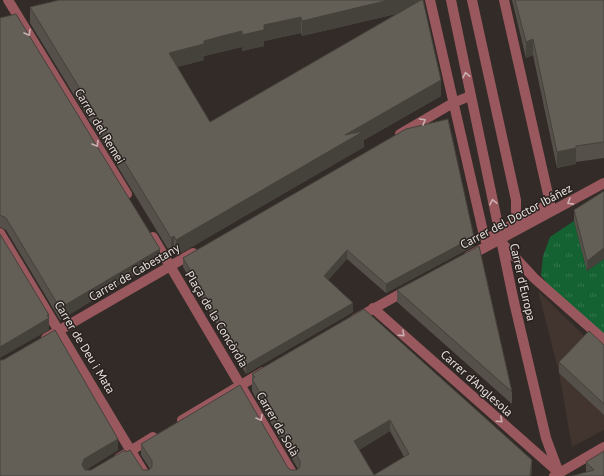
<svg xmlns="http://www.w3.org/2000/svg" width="604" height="476" viewBox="0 0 604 476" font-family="'PT Sans',sans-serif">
	<defs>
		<pattern id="grass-tufts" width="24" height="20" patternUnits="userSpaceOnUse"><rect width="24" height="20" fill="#146132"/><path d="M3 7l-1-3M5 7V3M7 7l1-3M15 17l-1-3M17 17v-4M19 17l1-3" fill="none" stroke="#36774f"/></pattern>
	</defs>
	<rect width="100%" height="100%" fill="#332b27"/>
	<path fill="#42342e" d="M538,291L604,355V430L572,447L559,373Z"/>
	<path fill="url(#grass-tufts)" d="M574,221L587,271L604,259V337L549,286L541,275L543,256L550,237Z"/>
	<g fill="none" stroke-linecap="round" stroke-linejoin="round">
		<path stroke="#99585e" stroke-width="10" d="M8,0L127,194
			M430,0L485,240L550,203L504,0
			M451,0L514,302L546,438L559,473
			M472,0L516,200V227
			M400,134L453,103L470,96
			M0,233L146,476
			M153,237L294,476
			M501,242L534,278L604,340
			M469,256L604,183
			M373,308L557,471
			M355,319L409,289
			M46,338L193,253
			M182,420L263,372
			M119,458L153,437
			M554,476L604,447"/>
	</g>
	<path fill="#55514a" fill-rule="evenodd" d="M423,0L441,96L364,140V147L176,256L174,252L171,254L30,23V7ZM396,14L210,122L177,67L204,60V56L242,47V51L264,46V41L301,33L302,36Z
		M512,0H604V158L576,162V164L557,168L533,55L526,58Z
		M0,18L160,260L60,320L6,230L0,227Z
		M406,129L474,246L386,293L347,259L328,280L353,312L246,374L183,267V258Z
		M604,191L587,271L574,221V210Z
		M397,290L512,392V404L397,302Z
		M364,309L532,472L531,476H0L118,450L86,470H91L126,452L143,470H149L150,469L141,455V444L288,468L291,470H297L298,469L252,391V374ZM390,431L404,457L374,475L359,450Z
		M604,345V415L559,373V362Z
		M586,462L604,476L586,472Z"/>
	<path fill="#45423c" d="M389,0H421V8L302,36V21Z
		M301,17V33L264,41V46L242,51V35L264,25Z
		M242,31V47L204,56V60L169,69V53L204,41Z
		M533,39V55L526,58V42Z
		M441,80V96L364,140V147L176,256V240L345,135Z
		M576,148V164L557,168V152Z
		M174,236V252L171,254V238Z
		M474,237V246L386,293V284Z
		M604,248V259L587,271V261Z
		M160,249V260L60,320V308Z
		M347,250V259L324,285V276Z
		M353,303V312L246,374V365Z
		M49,315V330L0,358V347Z
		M390,420V431L354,453V441Z
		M118,439V450L84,471L82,465L84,459Z
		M532,460V472L531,476H530Z"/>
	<path fill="#635e56" stroke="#45423c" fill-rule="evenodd" d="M59,0H389L302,21L301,17L264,25V30L242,35V31L222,36L204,41V44L169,53L210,122L421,0H423L441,80L345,135L364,131L176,240L174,236L171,238L30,7Z
		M515,0H604V142L576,146V148L557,152L533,39L526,42Z
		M16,14L160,249L60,308L6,218L0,215V18Z
		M448,119L474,237L386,284L347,250L324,276L353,303L246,365L183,258L406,129Z
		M604,191V248L587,261L574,210Z
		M0,234L49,315H47L49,318L0,347Z
		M479,246L512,392L397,290Z
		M364,309L532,460L530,476H0V360H3L55,330L118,439L84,459L82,465L85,470H91L125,450L126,452L130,450L143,470H149L152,467V461L141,444L240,385L288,468L291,470H297L300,467V461L252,379L255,377L252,374ZM390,420L409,454L374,475L354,441Z
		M589,331L604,345V404L559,362Z
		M604,451V476H572L594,470L586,462Z"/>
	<defs><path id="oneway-chevron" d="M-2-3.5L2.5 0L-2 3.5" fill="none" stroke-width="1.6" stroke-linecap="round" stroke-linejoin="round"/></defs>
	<g stroke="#cab0b1">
		<use href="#oneway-chevron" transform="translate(28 33) rotate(59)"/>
		<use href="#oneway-chevron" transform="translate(466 75) rotate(-101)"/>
		<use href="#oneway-chevron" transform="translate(423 121) rotate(-30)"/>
		<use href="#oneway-chevron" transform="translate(96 144) rotate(59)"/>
		<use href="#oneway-chevron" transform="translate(493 202) rotate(-102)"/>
		<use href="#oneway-chevron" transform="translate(570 202) rotate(151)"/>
		<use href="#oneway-chevron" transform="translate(402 334) rotate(42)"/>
		<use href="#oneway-chevron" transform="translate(260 418) rotate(60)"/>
		<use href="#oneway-chevron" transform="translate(500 420) rotate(42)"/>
	</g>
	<g text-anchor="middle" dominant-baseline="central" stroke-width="3" stroke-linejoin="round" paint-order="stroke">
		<g font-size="12" fill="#e5e0dd" stroke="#29211e">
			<text transform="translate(100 126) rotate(59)">Carrer del Remei</text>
			<text transform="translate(516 216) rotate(-28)">Carrer del Doctor Ibáñez</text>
			<text transform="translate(134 272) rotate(-30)">Carrer de Cabestany</text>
			<text transform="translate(523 282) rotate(77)">Carrer d'Europa</text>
			<text transform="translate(217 319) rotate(59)">Plaça de la Concòrdia</text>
			<text transform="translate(85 347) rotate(59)">Carrer de Deu i Mata</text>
			<text transform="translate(477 383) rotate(42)">Carrer d'Anglesola</text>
			<text transform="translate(278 424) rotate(60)">Carrer de Solà</text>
		</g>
	</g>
</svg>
